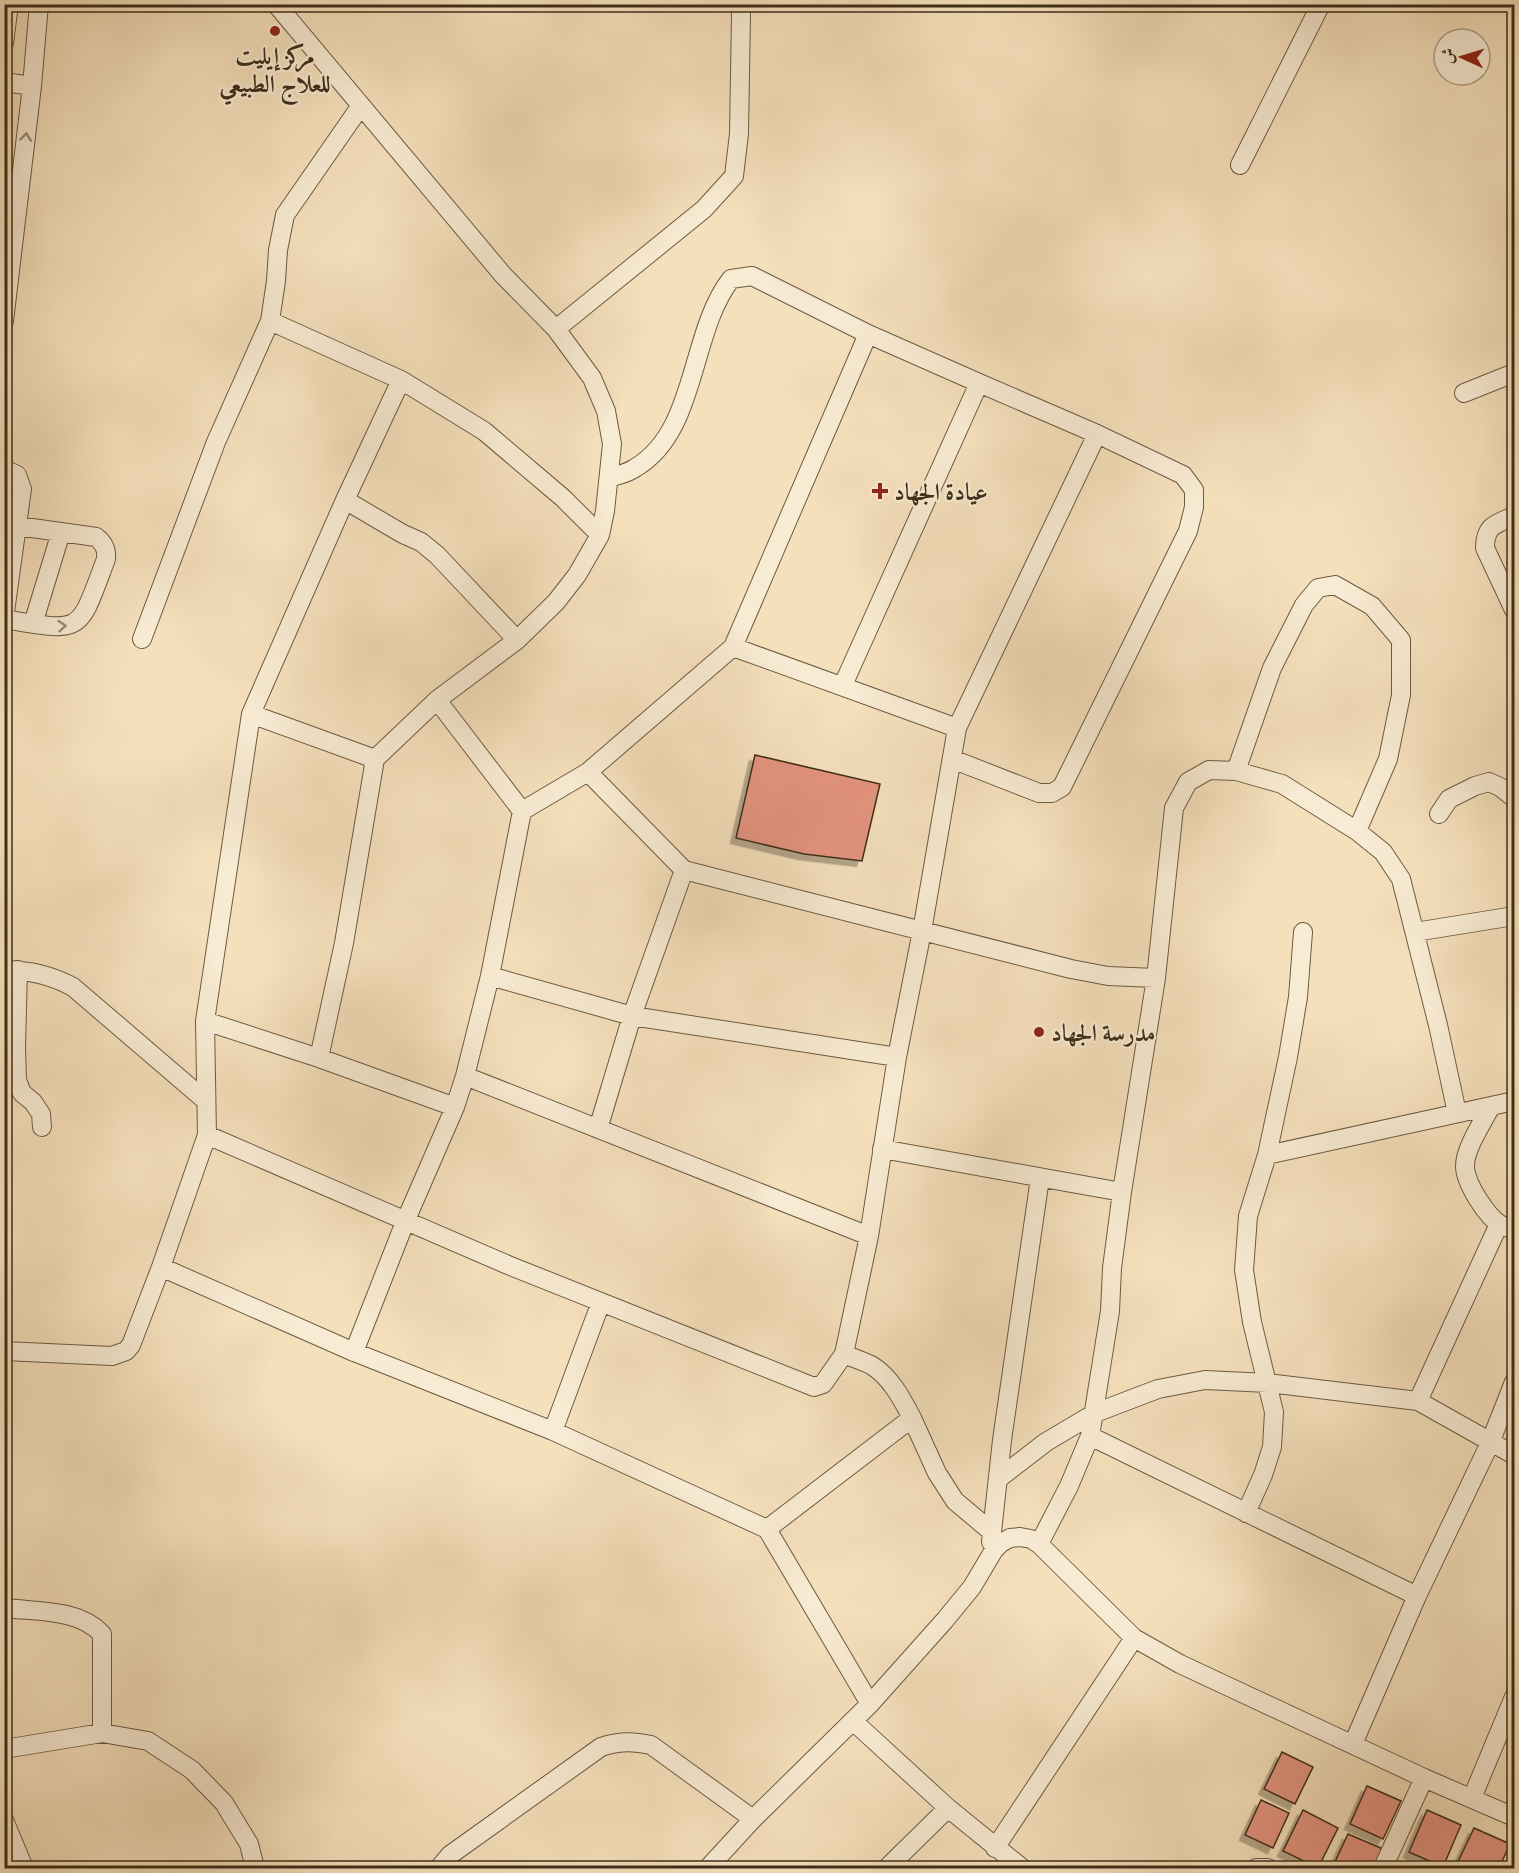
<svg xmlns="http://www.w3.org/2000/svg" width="1519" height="1873" viewBox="0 0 1519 1873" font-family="'Gentium Book Plus',Amiri,serif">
	<defs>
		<filter id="shadow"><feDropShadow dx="-5.5" dy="5.5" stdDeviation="0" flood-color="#0004"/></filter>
	</defs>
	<rect width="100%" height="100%" fill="#f5e0bc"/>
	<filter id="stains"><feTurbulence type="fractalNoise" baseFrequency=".00333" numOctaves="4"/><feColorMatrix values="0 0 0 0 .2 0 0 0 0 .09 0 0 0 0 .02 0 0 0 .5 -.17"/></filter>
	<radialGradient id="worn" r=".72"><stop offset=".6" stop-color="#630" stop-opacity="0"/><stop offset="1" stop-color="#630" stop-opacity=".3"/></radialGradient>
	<path fill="#e3937f" stroke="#3e2e1a" stroke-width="1.5" filter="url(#shadow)" d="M755,755L880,784L862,861L804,854L736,838Z
		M1282,1752L1313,1767L1295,1804L1264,1789Z
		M1367,1786L1401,1801L1383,1839L1350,1824Z
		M1261,1800L1289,1813L1273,1848L1245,1835Z
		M1303,1810L1338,1828L1318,1868L1283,1851Z
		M1427,1810L1461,1825L1443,1867L1409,1852Z
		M1474,1828L1510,1844L1499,1868H1455Z
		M1348,1834L1383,1849L1374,1868H1332Z
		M1404,1863L1416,1868H1401Z"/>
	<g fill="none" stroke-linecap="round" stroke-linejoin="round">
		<defs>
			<path id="minor" d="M4,43L9,4
				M4,82L32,86
				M1240,165L1321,4
				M4,321L32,86L39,4
				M270,321L401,380
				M556,329L704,209L734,176L739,134L741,12L739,4
				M1464,393L1514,373
				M4,469L17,475L22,489L4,619
				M610,478C618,475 628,473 635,468C698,431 689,333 731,279L752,276L868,334
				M345,500L403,534L421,542L437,555L517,640
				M1514,516C1496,524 1485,525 1485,548L1514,610
				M4,524L96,537C104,543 107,549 106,559C78,633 85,633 4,619
				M600,535L563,498L484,431L401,380L345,500L251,714L205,1021L207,1135L161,1267L354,1352L553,1431L767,1529L870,1704
				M33,624L61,532
				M142,639L216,442L270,321L276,281L278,250L285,215L360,107
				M733,647L868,334L979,383L843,685
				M251,714L375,759
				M957,728L1097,434
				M952,759L1039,793H1052L1062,787L1188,531L1194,507V490L1183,475L1097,434L979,383
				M1236,771L1272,668L1304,605L1318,588L1335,585L1372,606L1401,640V695L1388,759L1357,831
				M588,772L684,870L1071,969L1108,976L1156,978
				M1439,814L1449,799L1475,786L1489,782L1500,787L1514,798
				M1415,932L1514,916
				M4,970C30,970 51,975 73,987L206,1101
				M18,970L16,1047L17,1080L22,1093L33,1102L41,1114L42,1127
				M490,976L632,1016L897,1057
				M205,1021L319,1058L344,943L375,759L437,700L517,640L556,602L577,575L600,535L605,511L612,444L606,411L592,378L556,329L503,275L276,4
				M319,1058L455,1107
				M465,1076L869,1236
				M1491,1106C1483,1122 1465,1148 1465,1166C1465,1183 1487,1217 1501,1225C1505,1227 1510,1228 1514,1230
				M598,1129L632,1016L684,870
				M207,1135L508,1265L814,1387L823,1384L844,1354L869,1236L897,1057L922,931L957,728L733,647L588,772L522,811L437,700
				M882,1149L1122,1192L1112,1268L1110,1311L1090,1436L1069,1486L1039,1544
				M1267,1155L1514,1101
				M1122,1192L1156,978L1174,808L1188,782L1209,770L1236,771L1282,784L1357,831L1383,852L1401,879L1438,1025L1457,1113
				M1499,1224L1418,1401L1514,1455
				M4,1351L112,1356L126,1351L131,1345L161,1267
				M354,1352L405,1222L455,1107L465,1076L490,976L522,811
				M912,1418L937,1473L955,1501L992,1532L991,1542
				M553,1431L601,1302
				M1090,1436L1417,1596
				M998,1479L1046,1442L1095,1413L1158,1389L1205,1380L1268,1383L1418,1401
				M1246,1513L1263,1475L1272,1447L1274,1412L1252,1322L1244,1270L1248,1216L1267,1155L1288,1057L1298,997L1303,932
				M767,1529L912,1418C902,1399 890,1376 871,1365C863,1361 853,1358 844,1354
				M992,1532L1002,1440L1040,1178
				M6,1608C38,1612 79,1609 102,1634V1733
				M853,1721L948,1808L1022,1868
				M1353,1744L1417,1596L1490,1443L1514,1382
				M4,1749L102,1733L148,1741L192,1770L224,1803L249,1844L255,1868
				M1472,1798L1514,1697
				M4,1820L24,1868
				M995,1848L1134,1638
				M439,1868L450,1855L601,1747C619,1741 632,1741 651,1745L753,1819
				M708,1868L753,1819L870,1704L945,1620L972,1587L994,1550L1001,1543L1010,1538L1020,1537L1031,1539L1039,1544L1134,1638L1180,1664L1424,1778L1514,1817
				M887,1868L948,1808
				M1256,1868H1268
				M1383,1868L1424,1778"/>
		</defs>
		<use href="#minor" stroke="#6c5a42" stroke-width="20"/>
		<use href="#minor" stroke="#f8ebd3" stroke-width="18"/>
	</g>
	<defs><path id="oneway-chevron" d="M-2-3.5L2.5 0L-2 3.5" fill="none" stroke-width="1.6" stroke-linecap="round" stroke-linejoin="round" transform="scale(1.5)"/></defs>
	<g stroke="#9b8c76">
		<use href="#oneway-chevron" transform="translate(26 137) rotate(-83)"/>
		<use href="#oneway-chevron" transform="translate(62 626) rotate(-5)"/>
	</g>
	<g fill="#8f2418" stroke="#f8ebd3" stroke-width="2">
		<circle cx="275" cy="31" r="6"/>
		<path d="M877 482h6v6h6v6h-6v6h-6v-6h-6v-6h6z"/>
		<circle cx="1039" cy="1032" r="6"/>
	</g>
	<g text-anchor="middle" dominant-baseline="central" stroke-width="4.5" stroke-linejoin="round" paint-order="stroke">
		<g font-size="24" font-weight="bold" fill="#3e2e1a" stroke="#f8ebd3" text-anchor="start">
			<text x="275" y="55" text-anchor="middle">مركز إيليت<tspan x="275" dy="28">للعلاج الطبيعي</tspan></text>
			<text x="894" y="491">عيادة الجهاد</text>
			<text x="1051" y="1032">مدرسة الجهاد</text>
		</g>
	</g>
	<rect width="1519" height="1873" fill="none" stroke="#f5e0bc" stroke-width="24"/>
	<rect x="6" y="6" width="1507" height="1861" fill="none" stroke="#3e2e1a" stroke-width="3"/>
	<rect x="12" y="12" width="1495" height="1849" fill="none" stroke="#3e2e1a" stroke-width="1.5"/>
	<g transform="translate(1462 57) rotate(274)"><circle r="28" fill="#f8ebd3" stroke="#ae9f89" stroke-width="1.5"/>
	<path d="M0-4.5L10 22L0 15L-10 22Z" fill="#8f2418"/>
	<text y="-9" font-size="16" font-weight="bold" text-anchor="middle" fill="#3e2e1a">ش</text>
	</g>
	<rect width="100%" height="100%" filter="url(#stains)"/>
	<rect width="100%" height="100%" fill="url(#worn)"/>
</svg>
